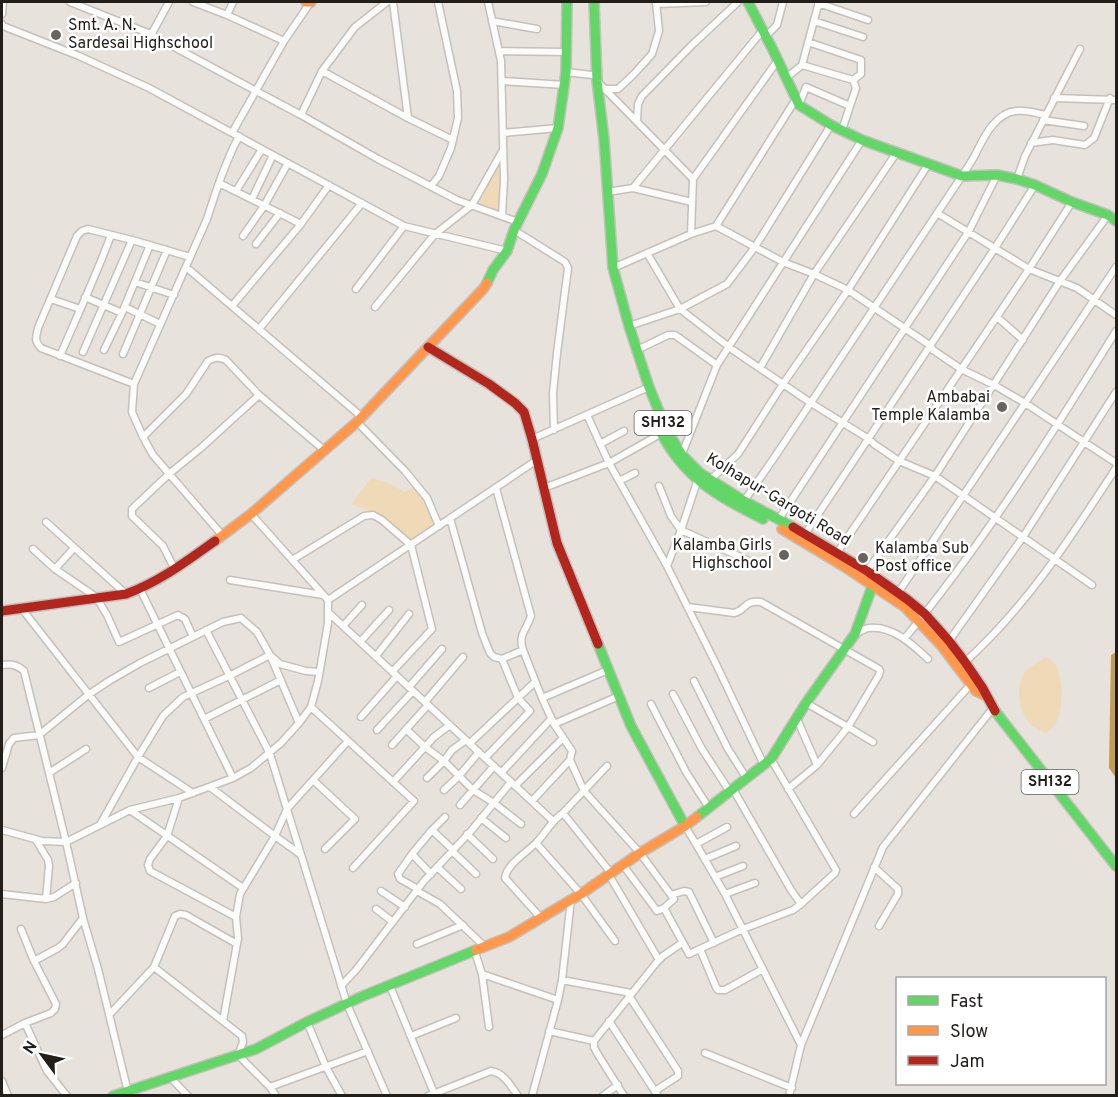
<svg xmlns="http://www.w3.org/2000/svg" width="1118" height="1097" viewBox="0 0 1118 1097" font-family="Overpass,sans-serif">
	<rect width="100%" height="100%" fill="#e7e2dc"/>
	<path fill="#f0d9b7" d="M498,160L502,216L475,200Z
		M371,478L388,483L405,492L414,487L425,499L435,525L410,541L389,520L352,504Z
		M1045,658L1050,659C1052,661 1055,664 1056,666C1064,681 1064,714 1053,727C1051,730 1048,731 1045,733C1041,731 1036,729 1032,726C1019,713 1014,688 1025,672C1030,666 1038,662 1045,658Z"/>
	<path fill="#c59d51" d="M1116,652V778L1109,768L1111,655Z"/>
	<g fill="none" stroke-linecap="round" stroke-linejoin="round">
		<defs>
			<path id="street" d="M70,2L148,33L301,115L378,159L457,200L518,222
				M193,2L227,15L284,41L310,3
				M393,2L408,118
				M488,2L501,61L504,180L502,216
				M818,3L868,20
				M656,4L706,2
				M2,14L3,2
				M227,15L233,2
				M492,21L537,29
				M814,21L863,37
				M2,24L3,26L79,56L149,88L404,226L507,251
				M151,35L169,2
				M766,36L777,25L783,2
				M808,42L861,60V74L853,80L856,88L842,130
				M499,51L567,52
				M802,65L853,80
				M322,71L408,118L453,140
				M566,72L592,75L597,73
				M786,78L802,65L819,2
				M502,81L565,85
				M597,81L693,179L691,234
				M605,89H618L633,75L652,54L659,31L656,2
				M1054,98L1116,100
				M799,105L806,87L850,106
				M301,115L322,71L355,27L387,2
				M1043,120L1084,126
				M637,121L638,104L642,96L692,45L738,2
				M232,133L284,41
				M503,133L558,128
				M1031,143L1053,140L1085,145L1094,138L1110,98
				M693,179L778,60
				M1017,179L1025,156L1080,49
				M219,183L301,224
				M431,186L439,176L451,148L458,118L457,91L438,2
				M633,188L692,202
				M236,191L262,149
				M607,192L633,188L763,30
				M252,199L273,155
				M937,213L1029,269L1077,288L1116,315
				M716,226L783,262L814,274L848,290L931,346L933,350L961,369L994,385L1025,403L1116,463
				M514,230L565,262L568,268L557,353L553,393L554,430
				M243,236L264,206L288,163
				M256,244L280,213
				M647,253L680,309L733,350L811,403L869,439L874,444L899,461L935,476L1092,585
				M186,267L362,417
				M613,268L691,234L716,226L796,99
				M135,282L174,295
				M356,289L404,226
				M85,297L122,313
				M51,299L80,309
				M232,306L301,224L329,185
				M125,307L160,324
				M375,307L435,234L472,205L503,150
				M997,317L1023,340
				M629,326L680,309L727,284L755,247L831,125
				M259,329L362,203
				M104,350L122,313L150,245
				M637,350L668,335H675L717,365
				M83,352L132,240
				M123,354L167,250
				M60,356C77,316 96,276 111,235
				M760,368L814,274L897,152
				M134,384L41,348C34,341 36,337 38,328L77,236L82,231L88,229L132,240L190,257
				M587,415L609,463L662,433
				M357,422L405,471L427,498L439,526
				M143,437L186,394L208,361C215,357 219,357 226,360L259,395L324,450
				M532,439L649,387
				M600,444L624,431
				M682,454L717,365L862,140
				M698,479L681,530L747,560
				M710,480L738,454L783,384L848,290L929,163
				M619,481L635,473
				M659,486L671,516L681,530L667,566L717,666L764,765
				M496,488L531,616C526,631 518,634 523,650
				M544,488L609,463L667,566
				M744,501L776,455L962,176C967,168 973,160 977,151C985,135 996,113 1016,111C1026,110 1036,113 1045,115
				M450,518L482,633L490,653L494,657L502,659
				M779,519L969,231L997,175
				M46,522L126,594
				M805,534L995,248L1035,185
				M222,535L153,455L143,437L132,412L134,384L207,219C216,191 225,163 239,136
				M33,549L55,569L96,597L107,615L119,642L178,615L185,619L193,637
				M837,553L1029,269L1072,202
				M292,560L364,516L373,515L382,520L411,545L432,629L392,672
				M55,569L74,548
				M175,570L163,546L132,516V509L169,474L202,447L259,395
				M867,571L935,476L1060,281L1108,215
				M230,580L323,595
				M140,589L233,778
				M898,593L1116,267
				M328,600L537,460
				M688,607L734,613C747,610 743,600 761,602L879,669L880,671L879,675L848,727L873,742
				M22,609L138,757L193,793
				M329,613L553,821
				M343,626L362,605
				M206,630L270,754L347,1004L387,1096
				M855,634C860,632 865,628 869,628C892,625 913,645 928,659
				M905,638C984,542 1051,436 1116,331
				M949,641L1023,537L1116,392
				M360,642L389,610
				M376,656L409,614
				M965,662C1027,606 1071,537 1116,468
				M2,665C11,664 16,664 24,671L66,842L83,918L98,969L128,1092
				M694,681L728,749L747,779
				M409,687L442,649
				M149,688L180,672
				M673,694L702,749L730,792
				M542,698L608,670
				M425,702L463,657
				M651,704L686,772L709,808
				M311,707L414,801L353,868
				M361,717L397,676
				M204,719L281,680
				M797,719L817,765
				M554,724L619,696
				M406,729L425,747L444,761L473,790L494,803L521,824
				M377,730L413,691
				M470,743L535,682
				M392,745L428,705
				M485,758L530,711L518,698L502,659L523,650L542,698L554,724L572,751L570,760L532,801
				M570,760L584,791L640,853L674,899L664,908L689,954L743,929L793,910L801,904L835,873L836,870L771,759
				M2,768L9,744L14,738L39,735L88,695L109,681L140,663L223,622L241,618L257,632L270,655L299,723
				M49,773L86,749
				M501,773L551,719
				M427,778L444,761L452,750L466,740
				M313,780L355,819L325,849
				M393,782L434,737L450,725
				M515,786L563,738
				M210,787L275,836L287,809L348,741
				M733,789L791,890L801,904
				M788,789L817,765L848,727L806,703
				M444,790L459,776L479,752
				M179,798L167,836L150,859L148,865L150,871L236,917L238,938L223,1021
				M460,805L494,766
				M130,810L243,888
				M563,813L607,766
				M854,814L972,683
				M481,818L506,838
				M100,825L138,757L163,716L183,697L231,675L270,655L280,664L306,671L319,672
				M685,826L696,844L725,894L801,1045L883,847L993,708
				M2,830L42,841L66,842L130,810L179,798L233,778L251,768L281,743L299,723L311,707L318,681L328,623V600L251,514
				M432,830L445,817
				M467,834L493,859
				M36,840L48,860L49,866L46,899
				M536,843C526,853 507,864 505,878L541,918
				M696,844L727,827
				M452,851L476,874
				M412,854L398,874L400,879L418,889
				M705,859L736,846
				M623,865L657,911L664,908
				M437,867L461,889
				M874,867L898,889V894L879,926
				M611,873L563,813C551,821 546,833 536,843L581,894L615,941
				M431,874L412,854L432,830L453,850
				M609,875L659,960
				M715,877L743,866
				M381,891L405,907
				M417,891L440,904L485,947
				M2,894L46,899L54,897L76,883
				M725,894L755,883
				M671,895L684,891L689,892L714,943
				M376,909L393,922
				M236,917L240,894L275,836L300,854
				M417,944L463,925
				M700,949L716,987L718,990H725L763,969
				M475,952L482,974L489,1027
				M34,961L58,948L63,944L83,918
				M154,967L175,916L180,914L186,915L237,944
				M482,974L558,1000
				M562,980L631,993
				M341,986L356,970L424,881L471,831L511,782
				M390,986L434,1093
				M629,996L678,1071V1076L655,1091
				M109,1015L154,967L242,1036L243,1042L238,1055L270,1087L276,1096
				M609,1021L658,1096
				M307,1022L326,1067L342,1096
				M25,1023L47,1071L67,1096
				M549,1031L594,1041
				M2,1035L25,1023L51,1013L55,1009L56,1004L34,961L21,929
				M411,1036L456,1018
				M705,1053L792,1088
				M170,1077L188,1096
				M2,1081L8,1096
				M270,1087L368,1051
				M428,1096L491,1071C504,1073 510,1085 518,1096
				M532,1096L558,1000L562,980L571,900
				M603,1096L618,1085
				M624,1096L597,1053L594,1047V1041L657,962L663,956L682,943
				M789,1096L801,1045"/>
			<path id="fast" d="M594,2L597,81L604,139L613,268L629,326L649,387L667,431L682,455L700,473L744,501L793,527
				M748,2L773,50L799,105L831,125L862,140L962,176L997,175L1017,179L1035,185L1072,202L1108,215L1116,221
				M487,283L493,270L507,251L514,230L542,174L558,128L566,72L567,2
				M657,425C682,477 714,494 763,519
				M598,644L631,726L685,826
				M995,711L1116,866
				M697,817L771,759L806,703L855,634L873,584
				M113,1096L256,1049L307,1022L363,996L476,950"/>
			<path id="slow" d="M306,2H311
				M782,529L845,567L905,607L941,645L976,691L986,696
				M215,541L251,514L357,422L484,288L487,283
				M476,950L509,937L581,894L640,853L685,826L697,817"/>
			<path id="jam" d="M428,347L489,384L515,403L524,412L532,439L557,543L598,644
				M793,527L867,571L908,600L925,614L949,641L965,662L982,687L995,711
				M2,611L126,594C159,582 187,561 215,541"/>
		</defs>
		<use href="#street" stroke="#c4c0bb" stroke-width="9"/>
		<use href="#fast" stroke="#c4c0bb" stroke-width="12"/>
		<use href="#slow" stroke="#c4c0bb" stroke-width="12"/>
		<use href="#jam" stroke="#c4c0bb" stroke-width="12"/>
		<use href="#street" stroke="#fbfbfa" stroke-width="6"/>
		<use href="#fast" stroke="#63d668" stroke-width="9"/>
		<use href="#slow" stroke="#ff974d" stroke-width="9"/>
		<use href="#jam" stroke="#b3261e" stroke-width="9"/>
	</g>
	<g fill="#67635f" stroke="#fff" stroke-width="2">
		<circle cx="56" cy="35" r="6"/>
		<circle cx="1002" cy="407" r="6"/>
		<circle cx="784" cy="555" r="6"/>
		<circle cx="863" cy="558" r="6"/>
	</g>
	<g text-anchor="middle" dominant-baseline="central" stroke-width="5" stroke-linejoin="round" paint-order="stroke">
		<g fill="#fff" stroke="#64625f" stroke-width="1.5">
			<rect x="634.5" y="411" width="57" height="24" rx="4.5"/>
			<rect x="1021.5" y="770" width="57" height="24" rx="4.5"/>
		</g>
		<g font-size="15" font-weight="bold" fill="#221f1b">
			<text x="663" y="423">SH132</text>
			<text x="1050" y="782">SH132</text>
		</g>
		<g font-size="16" fill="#221f1b" stroke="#fff" text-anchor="start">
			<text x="68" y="26">Smt. A. N.<tspan x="68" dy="18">Sardesai Highschool</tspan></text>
			<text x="990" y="398" text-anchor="end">Ambabai<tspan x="990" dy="18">Temple Kalamba</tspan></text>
			<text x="772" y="546" text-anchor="end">Kalamba Girls<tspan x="772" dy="18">Highschool</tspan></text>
			<text x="875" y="549">Kalamba Sub<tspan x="875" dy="18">Post office</tspan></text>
		</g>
		<g font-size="16" fill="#221f1b" stroke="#fff">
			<text transform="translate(778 500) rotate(31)">Kolhapur-Gargoti Road</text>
		</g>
	</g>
	<rect width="1118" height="1097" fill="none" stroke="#221f1b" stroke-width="6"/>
	<rect x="896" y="977" width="210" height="108" fill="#ffffff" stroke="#a7a5a4" stroke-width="1.5"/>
	<rect x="908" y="996" width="30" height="9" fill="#63d668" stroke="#a7a5a4" stroke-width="1.5"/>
	<text x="950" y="1007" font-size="18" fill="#221f1b">Fast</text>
	<rect x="908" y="1026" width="30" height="9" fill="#ff974d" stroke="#a7a5a4" stroke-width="1.5"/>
	<text x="950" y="1037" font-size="18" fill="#221f1b">Slow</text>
	<rect x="908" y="1056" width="30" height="9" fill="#b3261e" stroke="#a7a5a4" stroke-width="1.5"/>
	<text x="950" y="1067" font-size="18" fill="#221f1b">Jam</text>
	<g transform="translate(42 1055) rotate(303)" stroke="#ffffff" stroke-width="4.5" paint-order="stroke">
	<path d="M0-4.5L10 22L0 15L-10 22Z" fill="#221f1b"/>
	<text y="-9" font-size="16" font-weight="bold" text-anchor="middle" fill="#221f1b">N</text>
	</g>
</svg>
